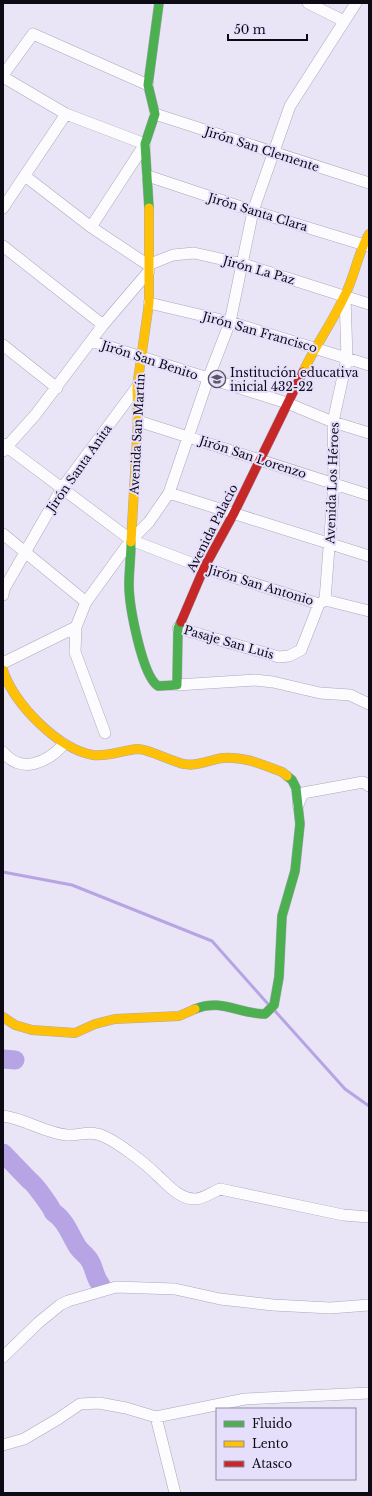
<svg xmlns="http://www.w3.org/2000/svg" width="372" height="1496" viewBox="0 0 372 1496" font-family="'Libre Baskerville',serif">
	<rect width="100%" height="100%" fill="#eae5f6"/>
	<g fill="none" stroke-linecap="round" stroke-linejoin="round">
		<path stroke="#b6a4e4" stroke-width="3" d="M3,872L72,885L212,941L268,1004
			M275,1011L345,1089L369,1106"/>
		<path stroke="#b6a4e4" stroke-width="19" d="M3,1059L15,1060
			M3,1153L30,1181C34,1183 52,1208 53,1212C65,1220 69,1232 76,1244C79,1251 87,1255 90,1261C95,1269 94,1277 101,1285"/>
		<defs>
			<path id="street" d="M308,3L344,21
				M3,75L33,34L148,85
				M3,77L66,114L145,144L91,227
				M155,114L369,183
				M25,176L91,227L148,265L173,255L194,253L243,264L369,304
				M148,176L253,211L368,246
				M3,208L66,114
				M3,246L103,325
				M149,303L230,322L369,365
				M91,341L287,403L333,422L369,433
				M3,345L57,388
				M138,421L369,495
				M3,444L131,540L204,568L319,604L325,600L369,611
				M3,451L36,414L103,325L149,271
				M169,493L369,556
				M3,534L86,602
				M3,595L4,589L62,488L137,387
				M325,600L334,483L333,422L347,358L345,297
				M76,627L75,652L105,733
				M178,628L279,657L289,656L301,650L319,604
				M3,663L76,627L86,602L131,540L149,522L169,493L208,379L230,322L253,211L290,106L356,3
				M177,685L255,680L273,682L320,693L350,695L369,704
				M3,752C22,775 48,762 64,744
				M298,805L303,793L363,782L369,786
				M3,1116C26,1119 45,1133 67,1135C77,1136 87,1131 97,1134C112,1137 146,1164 157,1175C168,1185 179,1199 195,1199C204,1199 212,1192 220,1189L343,1215L369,1217
				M3,1357L38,1323L60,1305L68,1301L116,1287L175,1289L220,1299L273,1305L330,1308L369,1305
				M156,1417L175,1493
				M3,1445L24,1439L58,1419L80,1404L99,1403L126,1408L156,1417L245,1399L369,1393"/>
			<path id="fast" d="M149,208L145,144L155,114L148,85L159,3
				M131,542C131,556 129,571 129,585C129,605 142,676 158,686L177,685L178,628L181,622
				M195,1009C221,998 239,1014 265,1014L274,1005L279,977L282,916L295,871L300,824L296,788L292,780L287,776"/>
			<path id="slow" d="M303,372C315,346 332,323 344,297C355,277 357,254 369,234
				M131,542L138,421L137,387L149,303V208
				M3,670C13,703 58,749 93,755C108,757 123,750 138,749C148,749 173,762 184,764C196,767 212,759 223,758C244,756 263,765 282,772L287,776
				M3,1017L15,1025L32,1030L75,1033L95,1024L115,1019L179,1016L195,1009"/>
			<path id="jam" d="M181,622L204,568L234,513L303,372"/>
		</defs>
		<use href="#street" stroke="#aca8b7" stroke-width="12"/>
		<use href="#fast" stroke="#aca8b7" stroke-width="10"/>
		<use href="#slow" stroke="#aca8b7" stroke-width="10"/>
		<use href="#jam" stroke="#aca8b7" stroke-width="10"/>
		<use href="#street" stroke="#fcfbfe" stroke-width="11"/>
		<use href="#fast" stroke="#4caf50" stroke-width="9"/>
		<use href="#slow" stroke="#ffc107" stroke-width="9"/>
		<use href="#jam" stroke="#c62828" stroke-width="9"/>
	</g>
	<defs>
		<symbol id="school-ring" viewBox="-11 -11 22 22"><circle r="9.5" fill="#e6dffc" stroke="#5a5764" stroke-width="1.5"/><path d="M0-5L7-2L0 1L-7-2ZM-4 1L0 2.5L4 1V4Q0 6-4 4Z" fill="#5a5764"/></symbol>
	</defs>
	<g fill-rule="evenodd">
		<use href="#school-ring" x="207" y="369" width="20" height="20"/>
	</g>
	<g text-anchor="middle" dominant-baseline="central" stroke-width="4" stroke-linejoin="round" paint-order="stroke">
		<g font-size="12" fill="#0d0a15" stroke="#e6dffc">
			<text transform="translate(262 149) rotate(18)">Jirón San Clemente</text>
			<text transform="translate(258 212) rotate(17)">Jirón Santa Clara</text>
			<text transform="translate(259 270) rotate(16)">Jirón La Paz</text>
			<text transform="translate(260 332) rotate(16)">Jirón San Francisco</text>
			<text transform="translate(150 360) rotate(18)">Jirón San Benito</text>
			<text transform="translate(137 434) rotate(-87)">Avenida San Martín</text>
			<text transform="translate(253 457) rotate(18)">Jirón San Lorenzo</text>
			<text transform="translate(79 468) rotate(-55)">Jirón Santa Anita</text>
			<text transform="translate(332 483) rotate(-88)">Avenida Los Héroes</text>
			<text transform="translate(212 528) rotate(-63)">Avenida Palacio</text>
			<text transform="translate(261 585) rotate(17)">Jirón San Antonio</text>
			<text transform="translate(229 642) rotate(16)">Pasaje San Luis</text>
		</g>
		<g font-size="12" fill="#0d0a15" stroke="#e6dffc" text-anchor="start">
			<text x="230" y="372">Institución educativa<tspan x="230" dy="14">inicial 432-22</tspan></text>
		</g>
	</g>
	<rect width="372" height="1496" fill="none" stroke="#0d0a15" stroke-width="8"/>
	<rect x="216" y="1408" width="140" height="72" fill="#e6dffc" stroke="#8f8aa0"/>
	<rect x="224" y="1421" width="20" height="6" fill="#4caf50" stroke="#8f8aa0"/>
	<text x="252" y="1428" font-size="12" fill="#0d0a15">Fluido</text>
	<rect x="224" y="1441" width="20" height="6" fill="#ffc107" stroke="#8f8aa0"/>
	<text x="252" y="1448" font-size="12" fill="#0d0a15">Lento</text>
	<rect x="224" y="1461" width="20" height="6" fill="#c62828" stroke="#8f8aa0"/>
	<text x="252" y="1468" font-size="12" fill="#0d0a15">Atasco</text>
	<path d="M228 34v6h79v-6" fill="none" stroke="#0d0a15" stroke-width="2"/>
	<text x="234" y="34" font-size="12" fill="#0d0a15" stroke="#e6dffc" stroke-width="3" paint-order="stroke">50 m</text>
</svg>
